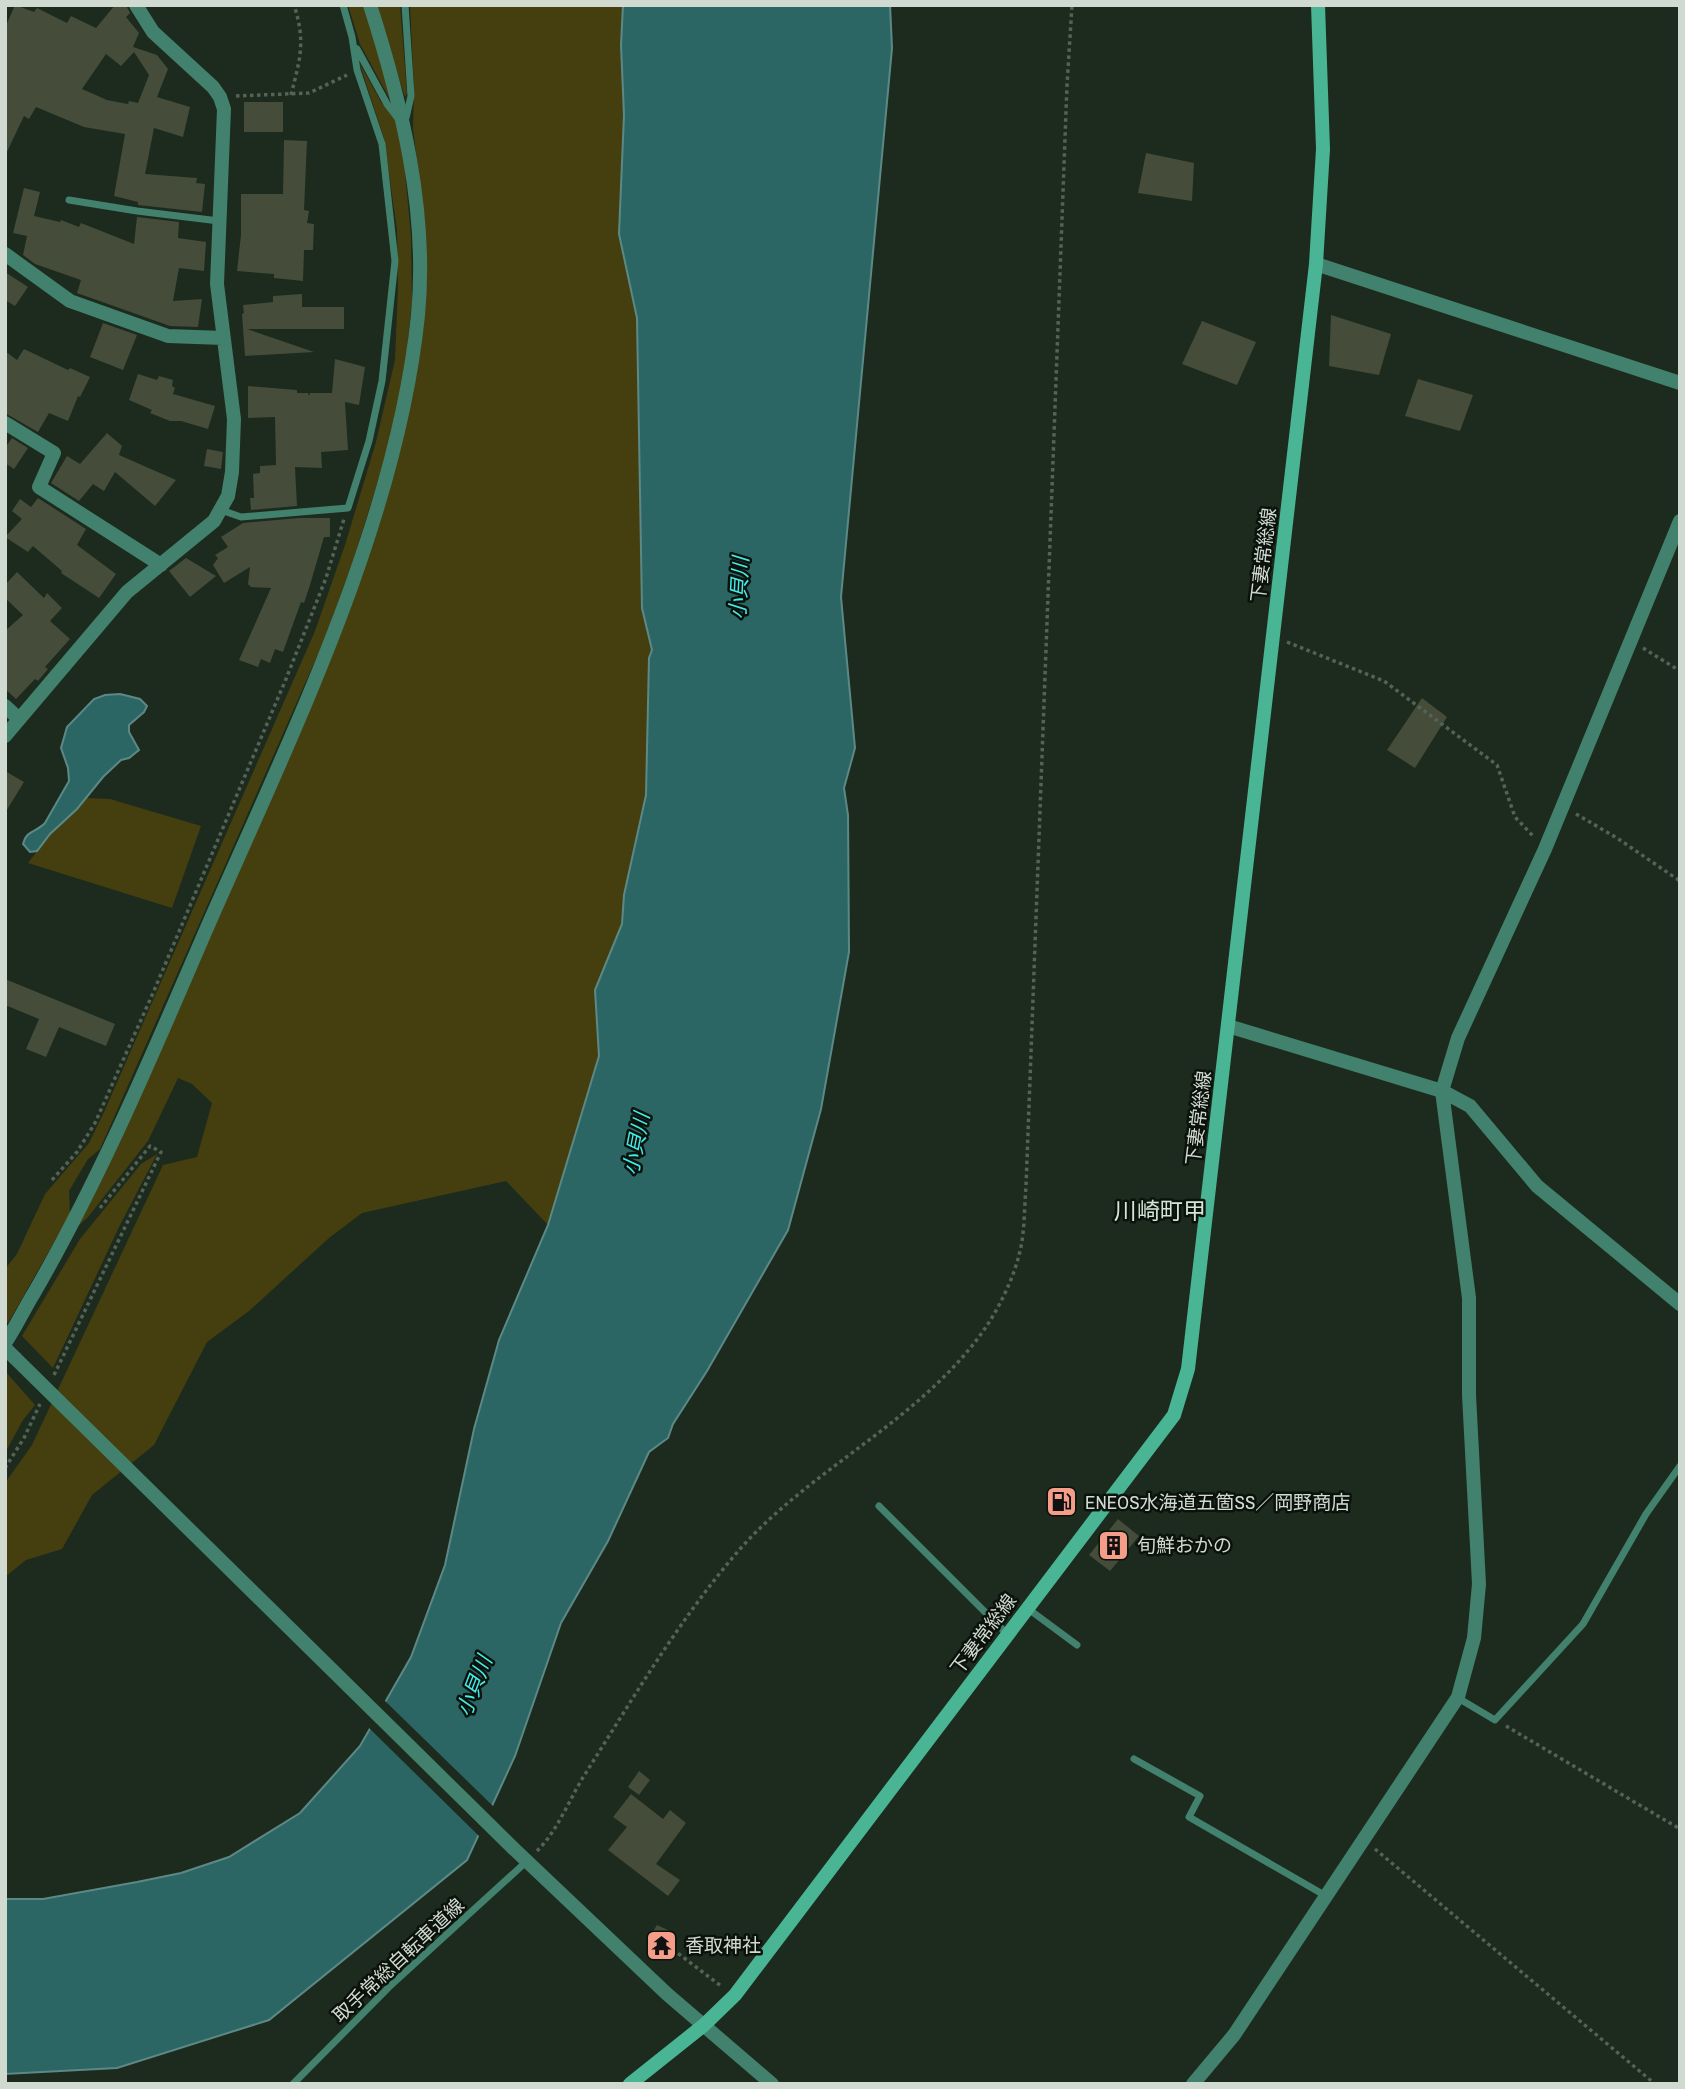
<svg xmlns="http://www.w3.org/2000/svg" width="1685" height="2089" viewBox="0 0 1685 2089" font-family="'Archivo Narrow','Noto Sans JP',sans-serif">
	<rect width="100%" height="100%" fill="#1c2b1e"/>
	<path fill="#453f0f" d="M348,5H364L393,105L360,44Z
		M375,5H400L407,93L405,97Z
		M410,5H623L621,45L624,115L619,234L637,318L642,608L652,650L649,658L646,795L624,895L622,924L595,990L599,1056L548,1225L506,1181L362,1213L329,1238L249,1311L207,1342L154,1445L92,1495L62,1549L26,1560L5,1577V1483L32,1445L163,1165L197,1157L212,1103L192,1084L178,1078L148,1141L88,1217L78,1226L307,711L398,452L420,352L424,307L419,176L413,129L414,89Z
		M359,62L381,102L398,123L404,162L411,236L412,301L405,370L388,448L356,552L326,636L100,1149L88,1159L69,1191L70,1214L8,1323L5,1320V1269L17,1254L45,1194L89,1143L104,1112L315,631L345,545L376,442L395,360L398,288L397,230L384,138Z
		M85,798L110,799L201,826L172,908L28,863L50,834Z
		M157,1154L119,1227L53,1368L22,1336L80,1239L141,1164Z
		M5,1371L35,1405L23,1420L5,1453Z"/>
	<path fill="#2b6665" stroke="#5c8985" stroke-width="2" d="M623,5H890L892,48L841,597L855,748L844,788L848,815L849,952L821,1109L788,1230L707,1371L673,1424L668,1438L649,1452L608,1541L561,1623L515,1756L467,1860L269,2020L117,2068L5,2074V1899H43L137,1882L181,1873L229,1857L300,1813L360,1746L411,1657L445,1565L474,1429L499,1340L548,1225L599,1056L595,990L622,924L624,895L646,795L649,658L652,650L642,608L637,318L619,234L624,115L621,45Z
		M120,694L140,699L147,706L144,712L129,725V732L139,750L129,758L121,760L103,777L77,809L50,834L37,851L30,852L23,844C26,830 37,832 45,823L69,781L68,768L61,748L67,727L94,699L105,695Z"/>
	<path fill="#1c2b1e" d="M383,1699L495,1808L481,1838L367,1726Z"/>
	<path fill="#454c39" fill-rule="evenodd" d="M15,5L34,12L37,8L67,23L71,16L96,28L115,5H126L130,13L126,17L139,33L133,47L157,55L168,69L157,97L190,107L183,137L154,128L145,174L197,178L196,183L205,184L202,212L138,205V202L114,196L125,134L84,127L36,107L29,119L24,116L5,156V28ZM134,52L149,75L138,103L129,101L128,104L107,100L82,89L106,54L121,66Z
		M244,102H283V132H244Z
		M284,140L307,141L304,210L309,211L307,223L314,224L313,250H304L303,281L274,278V274L237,271L241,235V194H283Z
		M1146,153L1194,163L1192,201L1138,193Z
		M24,188L40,192L34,216L60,222L61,220L79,227L81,223L134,244L137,217L179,222L178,238L206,242L204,271L179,268L173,301L202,299L198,327L170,326L77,293L81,280L35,264L23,255L27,236L13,233Z
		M5,272L28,287L15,306L5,300Z
		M302,294V307H344V329H247L314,352L245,356L242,314L244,313L243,305L273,302V296Z
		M1331,315L1391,334L1379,375L1329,366Z
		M1202,321L1256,342L1237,385L1182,364Z
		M103,323L137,335L123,370L90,357Z
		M24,349L68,370L70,368L90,377L80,397L78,396L68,421L49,413L38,432L5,413V351L17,360Z
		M335,359L365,367L359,405L345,402L348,450L321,452L322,468L295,467L297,506L251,510L250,498H254L253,474L260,473V466L276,465L275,417L248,418V386L297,390V393H308L309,396L310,393H332Z
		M138,374L157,380L159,376L173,380L172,386L175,388L173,394L215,406L208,429L181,421H170L150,413L152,410L129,400Z
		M1418,379L1473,395L1460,431L1405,416Z
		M107,433L122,446L119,455L176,480L155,506L115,472L104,491L93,484L79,501L51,483L67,456L80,464Z
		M12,438L28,448L14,469L5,463V448Z
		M207,449L223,452L221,469L204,466Z
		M38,498L86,529L77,545L116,574L99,598L61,573L62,571L33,546L28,552L5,537L22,519L12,511L20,499L31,507Z
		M299,518H330V537H324L310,585L304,603L301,602L283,652L275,649L270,663L261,659L258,667L239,660L271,588L251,587L248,584L250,567L224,583L213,565L218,558L215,555L228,547L221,537L243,523Z
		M186,558L216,576L190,597L169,571Z
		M17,572L44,598L47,593L62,608L50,621L70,639L45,667L48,669L38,681L35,679L16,699L5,689V631L23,615L5,598V585Z
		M1422,698L1447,717L1415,768L1387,750Z
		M5,771L24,782L5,813Z
		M5,979L115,1024L106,1046L59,1027L46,1057L26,1049L39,1019L5,1005Z
		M1118,1519L1139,1536L1110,1571L1089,1555Z
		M639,1771L650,1780L639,1795L628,1787Z
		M631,1794L663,1819L670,1810L686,1823L656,1864L680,1880L668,1896L608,1850L627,1827L613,1817Z
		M657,1925L672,1932L662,1950L647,1941Z"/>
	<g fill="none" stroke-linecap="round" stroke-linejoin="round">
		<path stroke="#556256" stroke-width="3.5" stroke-dasharray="3.5 3.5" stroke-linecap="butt" d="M291,95C300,59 306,42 294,5
			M236,96L309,93L347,75
			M1287,642L1384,681L1497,765L1515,817L1534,837
			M1643,648L1680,671
			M1576,814L1617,838L1680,881
			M52,1180L77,1152L95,1123L153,993L286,679L326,578L344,519
			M54,1375L161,1152L150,1146L100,1208
			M5,1468L24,1438L40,1404
			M1506,1726L1680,1829
			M1375,1849L1655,2084
			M537,1851C559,1829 570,1797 587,1771C635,1695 681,1617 740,1549C814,1466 922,1420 986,1327C1000,1306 1013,1279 1019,1255C1025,1234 1024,1209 1026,1187L1067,85L1072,5
			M667,1945L721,1986"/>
		<path stroke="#42816d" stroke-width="7" d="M405,5L411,96L406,118
			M357,49L387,104L397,117
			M69,200L137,211L219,221
			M221,510L241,517L348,508L369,441L382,381L395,261L382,144L357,70L352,37L343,5
			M879,1506L1007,1634
			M1027,1608L1077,1645
			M1458,1698L1495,1720L1583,1624L1646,1514L1680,1466
			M1134,1759L1200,1796L1189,1817L1326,1896
			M293,2084L389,1987L526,1862"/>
		<path stroke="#42816d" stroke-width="14" d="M5,254L70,301L168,336L223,338
			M1316,264L1680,383
			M5,423L54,453L39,487L161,565
			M5,706L19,719
			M5,736L127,592L214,521L228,496L232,472L234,419L217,284L224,109L220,97L213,87L153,32L136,5
			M1228,1026L1442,1091L1470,1106L1537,1186L1680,1304
			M5,1343C16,1327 24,1309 34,1293C101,1177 153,1053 206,930C289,740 397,523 418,315C428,210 402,105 370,5
			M1193,2084L1234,2035L1458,1697L1474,1638L1479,1584L1469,1395V1298L1442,1091L1458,1038L1545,849L1680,521"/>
		<path stroke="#42816d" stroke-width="14" d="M5,1348L15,1358
			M513,1848L667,1994L772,2084"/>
		<path stroke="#49b594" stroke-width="14" d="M630,2084L704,2025L735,1995L1174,1415L1188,1369L1316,264L1323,149L1318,5"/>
		<path stroke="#42816d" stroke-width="14" d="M15,1358L513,1848"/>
	</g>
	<defs>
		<symbol id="fuel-square" viewBox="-11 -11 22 22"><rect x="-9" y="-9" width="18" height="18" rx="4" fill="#f49e89" stroke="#0b120c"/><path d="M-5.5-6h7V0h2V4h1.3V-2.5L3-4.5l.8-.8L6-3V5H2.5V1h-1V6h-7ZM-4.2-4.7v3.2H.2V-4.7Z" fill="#111"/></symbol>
		<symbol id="building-square" viewBox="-11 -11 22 22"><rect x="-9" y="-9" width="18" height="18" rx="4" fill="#f49e89" stroke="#0b120c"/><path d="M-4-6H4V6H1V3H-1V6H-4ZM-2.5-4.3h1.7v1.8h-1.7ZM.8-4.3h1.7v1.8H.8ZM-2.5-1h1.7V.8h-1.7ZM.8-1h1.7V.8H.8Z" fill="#111"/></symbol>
		<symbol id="temple-square" viewBox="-11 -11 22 22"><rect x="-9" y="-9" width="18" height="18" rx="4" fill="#f49e89" stroke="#0b120c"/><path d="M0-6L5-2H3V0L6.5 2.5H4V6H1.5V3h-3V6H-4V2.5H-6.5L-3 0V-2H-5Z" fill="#111"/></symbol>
	</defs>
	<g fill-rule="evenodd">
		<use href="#fuel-square" x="1044" y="1484" width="35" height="35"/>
		<use href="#building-square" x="1096" y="1528" width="35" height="35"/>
		<use href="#temple-square" x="644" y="1928" width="35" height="35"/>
	</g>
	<g text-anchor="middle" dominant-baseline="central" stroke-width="5" stroke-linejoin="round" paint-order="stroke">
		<g font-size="19" fill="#d0dad1" stroke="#0b120c">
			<text transform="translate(1263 555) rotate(-83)">下妻常総線</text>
			<text transform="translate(1198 1118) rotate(-83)">下妻常総線</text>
			<text transform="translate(983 1634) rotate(-53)">下妻常総線</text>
			<text transform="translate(398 1960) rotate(-43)">取手常総自転車道線</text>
		</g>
		<g font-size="19" fill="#d0dad1" stroke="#0b120c" text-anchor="start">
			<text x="1085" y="1502">ENEOS水海道五箇SS／岡野商店</text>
			<text x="1137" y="1545">旬鮮おかの</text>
			<text x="685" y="1945">香取神社</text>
		</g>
		<g font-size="21" font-style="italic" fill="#43eae7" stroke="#0b120c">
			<text transform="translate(739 588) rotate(-87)">小貝川</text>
			<text transform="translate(636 1144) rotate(-79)">小貝川</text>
			<text transform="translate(474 1686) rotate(-69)">小貝川</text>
		</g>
		<g font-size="23" fill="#d3e6d4" stroke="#0b120c">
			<text x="1160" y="1210">川崎町甲</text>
		</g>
	</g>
	<rect width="1685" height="2089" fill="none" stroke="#d0dad1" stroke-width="14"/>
</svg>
